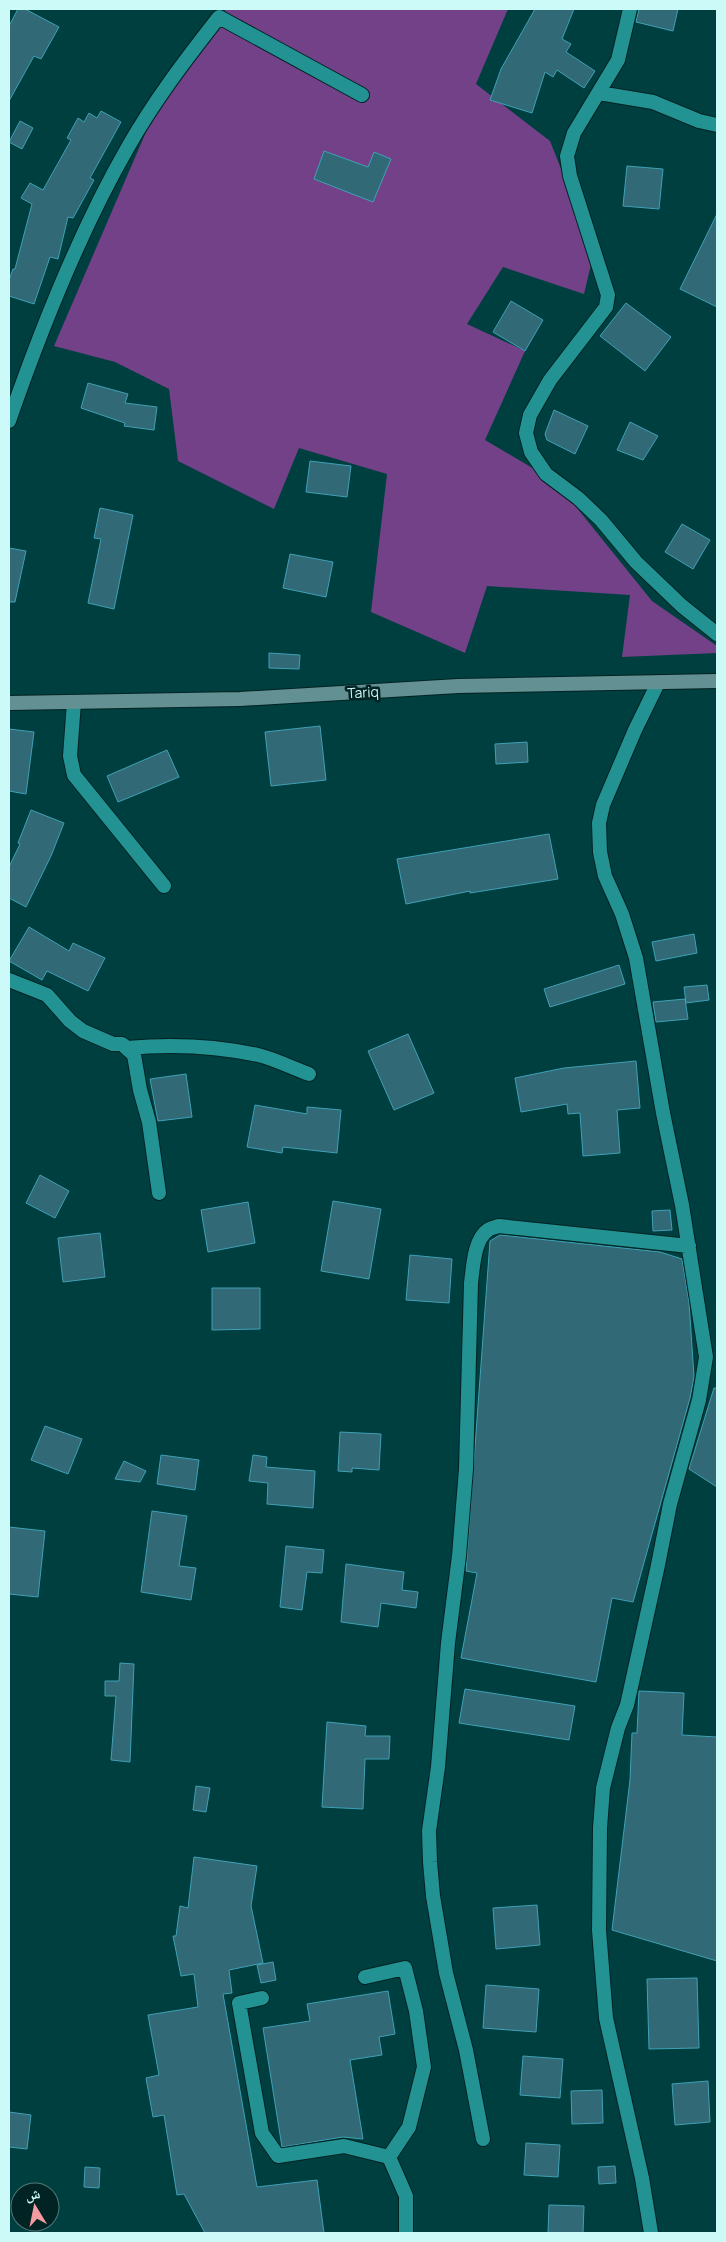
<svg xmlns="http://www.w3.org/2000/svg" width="726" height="2242" viewBox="0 0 726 2242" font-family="Manrope,'Noto Naskh Arabic',sans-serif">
	<rect width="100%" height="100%" fill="#003f3f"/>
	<path fill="#734188" d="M226,9H508L476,84L550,141L594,252L584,294L503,267L467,324L525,351L485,440L556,482L652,601L717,646V653L622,657L630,595L487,586L465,653L371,612L387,474L299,448L274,509L178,461L169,389L115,362L54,346L164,90Z"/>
	<path fill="#316976" stroke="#3fa1b6" d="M18,9H25L59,27L41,59L34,56L9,101V26Z
		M535,9H574L562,39L571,44L566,52L595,71L584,88L557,70L553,77L545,72L532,113L490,100L501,69Z
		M639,9H678L673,31L636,22Z
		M101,111L121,122L90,178L94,180L73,218L68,217L58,259L50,257L34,304L9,296V280L13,269H15L32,204L21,198L30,183L43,190L71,140L67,138L78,118L84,122L89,113L97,118Z
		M20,121L33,128L22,149L9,142Z
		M324,151L368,167L374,152L391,159L373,202L314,179Z
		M627,166L663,169L659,209L623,206Z
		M717,214V307L680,289Z
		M511,301L543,320L525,351L493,332Z
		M626,303L671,337L645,371L600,336Z
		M88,383L128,394L125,403L157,407L154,430L124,426L125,423L81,408Z
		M554,410L588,426L575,454L547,440L545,434Z
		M630,422L658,436L643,460L617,450Z
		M310,461L351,466L347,497L306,492Z
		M100,508L133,515L114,609L88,603L101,539L94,538Z
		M682,524L710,540L693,569L665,552Z
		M9,548L26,551L15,602H9Z
		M290,554L333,562L326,597L283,588Z
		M269,653L300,655L299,669L269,668Z
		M320,726L326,780L271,786L265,732Z
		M9,729L34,732L26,794L9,791Z
		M527,742L528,762L496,764L495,744Z
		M167,750L179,777L118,802L107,776Z
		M31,810L64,823L51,856L26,907L9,898V867L20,844L18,843Z
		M549,834L558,879L470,893V891L406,904L397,859Z
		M29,927L69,951L73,943L105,958L88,991L47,971L42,980L9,961Z
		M694,934L697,953L656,961L652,942Z
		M619,965L625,984L550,1007L544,989Z
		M707,985L709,1000L686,1003L684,987Z
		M685,999L688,1019L656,1022L653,1002Z
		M408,1034L434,1093L394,1110L368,1051Z
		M636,1061L640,1108L617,1110L620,1153L583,1156L580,1113L568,1114L567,1104L521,1112L515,1078L564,1068Z
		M186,1074L192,1117L158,1121L150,1079Z
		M255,1105L307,1114V1107L341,1110L337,1153L283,1147L282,1153L247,1147Z
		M40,1175L69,1191L55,1218L26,1203Z
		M333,1201L381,1209L369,1279L321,1271Z
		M248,1202L255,1243L208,1252L201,1210Z
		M670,1210L672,1230L653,1231L652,1211Z
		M100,1233L105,1277L63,1282L58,1238Z
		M500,1235L660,1252L682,1259L689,1302L694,1377L690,1398L633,1602L612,1598L596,1682L461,1658L477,1573L466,1571L490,1241Z
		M410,1255L452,1259L449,1303L406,1300Z
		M212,1288H260V1329L212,1330Z
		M714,1388H717V1487L689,1469Z
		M45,1426L82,1439L68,1474L31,1460Z
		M340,1432L381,1434L379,1470L352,1468V1472L338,1471Z
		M161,1455L199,1460L195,1490L157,1484Z
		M253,1455L267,1457L266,1467L315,1471L313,1508L267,1504L268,1483L249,1481Z
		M124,1461L146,1471L140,1482L115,1479Z
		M152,1511L187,1516L179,1566L196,1568L191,1600L141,1592Z
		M9,1527L45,1531L38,1597L9,1594Z
		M286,1546L324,1550L322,1573L307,1572L302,1610L280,1607Z
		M346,1564L404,1572L402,1590L418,1592L416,1608L381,1603L378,1627L341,1622Z
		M120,1663L134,1664L130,1762L111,1760L116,1696H105V1681H119Z
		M465,1689L575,1706L569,1740L459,1723Z
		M639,1691L684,1693L682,1735L717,1737V1961L612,1930L630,1780L632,1733H637Z
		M327,1722L366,1726L365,1736H390L389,1759H365L363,1809L322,1807Z
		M196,1786L210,1788L206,1812L193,1810Z
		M194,1857L257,1866L251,1906L263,1963L229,1970L232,1993L223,1994L257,2187L317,2180L324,2233H205L184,2194L177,2195L164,2115L153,2117L146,2078L159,2075L148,2015L198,2007L194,1974L181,1976L173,1936H176L180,1906L188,1908Z
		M537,1905L540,1945L496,1949L493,1908Z
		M273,1962L276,1980L261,1983L257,1965Z
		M697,1978L699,2048L649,2049L647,1979Z
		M486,1985L539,1989L536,2032L483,2028Z
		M388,1991L395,2034L379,2037L382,2055L350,2060L363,2139L343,2137L282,2147L263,2028L310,2021L307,2004Z
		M523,2056L563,2059L560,2098L520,2095Z
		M708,2081L710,2122L675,2125L672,2084Z
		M602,2090L603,2123L572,2124L571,2091Z
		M9,2112L31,2115L27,2149L9,2147Z
		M526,2143L560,2145L558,2177L524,2175Z
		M615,2166L616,2183L599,2184L598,2167Z
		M85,2167L100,2168L99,2188L84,2187Z
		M549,2205L584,2206L583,2233H548Z"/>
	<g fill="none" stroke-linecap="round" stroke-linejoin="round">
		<defs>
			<path id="minor" d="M630,9L618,60L574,133L567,156L570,176L608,295L606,307L550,380L530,415L526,433L531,452L546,474L578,498L601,520L636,562L682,606L717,634
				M599,93L653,102L699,121L717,125
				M9,421C41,329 79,232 128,147C154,101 186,59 219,17L362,95
				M74,702L70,756L74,775L164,886
				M9,980L47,995L70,1021L83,1031L113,1044H122L134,1055L140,1090L149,1122L159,1193
				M127,1048C170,1044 216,1046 258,1055C275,1059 292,1068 309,1074
				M365,1977L405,1968L416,2011L424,2067L409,2127L389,2157
				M262,1998L239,2003L262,2133L278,2156L344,2146L389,2157L406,2196V2233
				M483,2139L466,2050L446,1973L433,1896L430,1862L429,1831L438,1767L448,1643L459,1556L466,1469L471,1283C473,1268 474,1239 488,1230C491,1228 496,1227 499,1226L689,1246
				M651,2233L642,2178L606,2018L599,1930L600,1828L603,1788L618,1728L627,1705L658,1565L670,1504L699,1400L706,1357L682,1205L663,1113L636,958L622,914L605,876L600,852L599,823L603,805L635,730L658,683"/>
			<path id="secondary" d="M9,703L240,699L458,686L717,681"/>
		</defs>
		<use href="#minor" stroke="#022323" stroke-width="16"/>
		<use href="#secondary" stroke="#022323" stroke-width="16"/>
		<use href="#minor" stroke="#229292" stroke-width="14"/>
		<use href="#secondary" stroke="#639093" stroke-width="14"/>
	</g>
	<g text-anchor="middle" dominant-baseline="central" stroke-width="5" stroke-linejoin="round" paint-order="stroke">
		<g font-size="14" fill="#cbfaf9" stroke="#022323">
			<text transform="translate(363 692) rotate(-3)">Tariq</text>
		</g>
	</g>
	<rect width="726" height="2242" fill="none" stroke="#cbfaf9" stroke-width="20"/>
	<g transform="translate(35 2207) rotate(350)"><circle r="24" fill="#022323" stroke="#527979"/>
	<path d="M0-4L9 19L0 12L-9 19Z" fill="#f49aa1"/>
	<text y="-8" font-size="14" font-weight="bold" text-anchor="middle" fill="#cbfaf9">ش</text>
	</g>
</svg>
